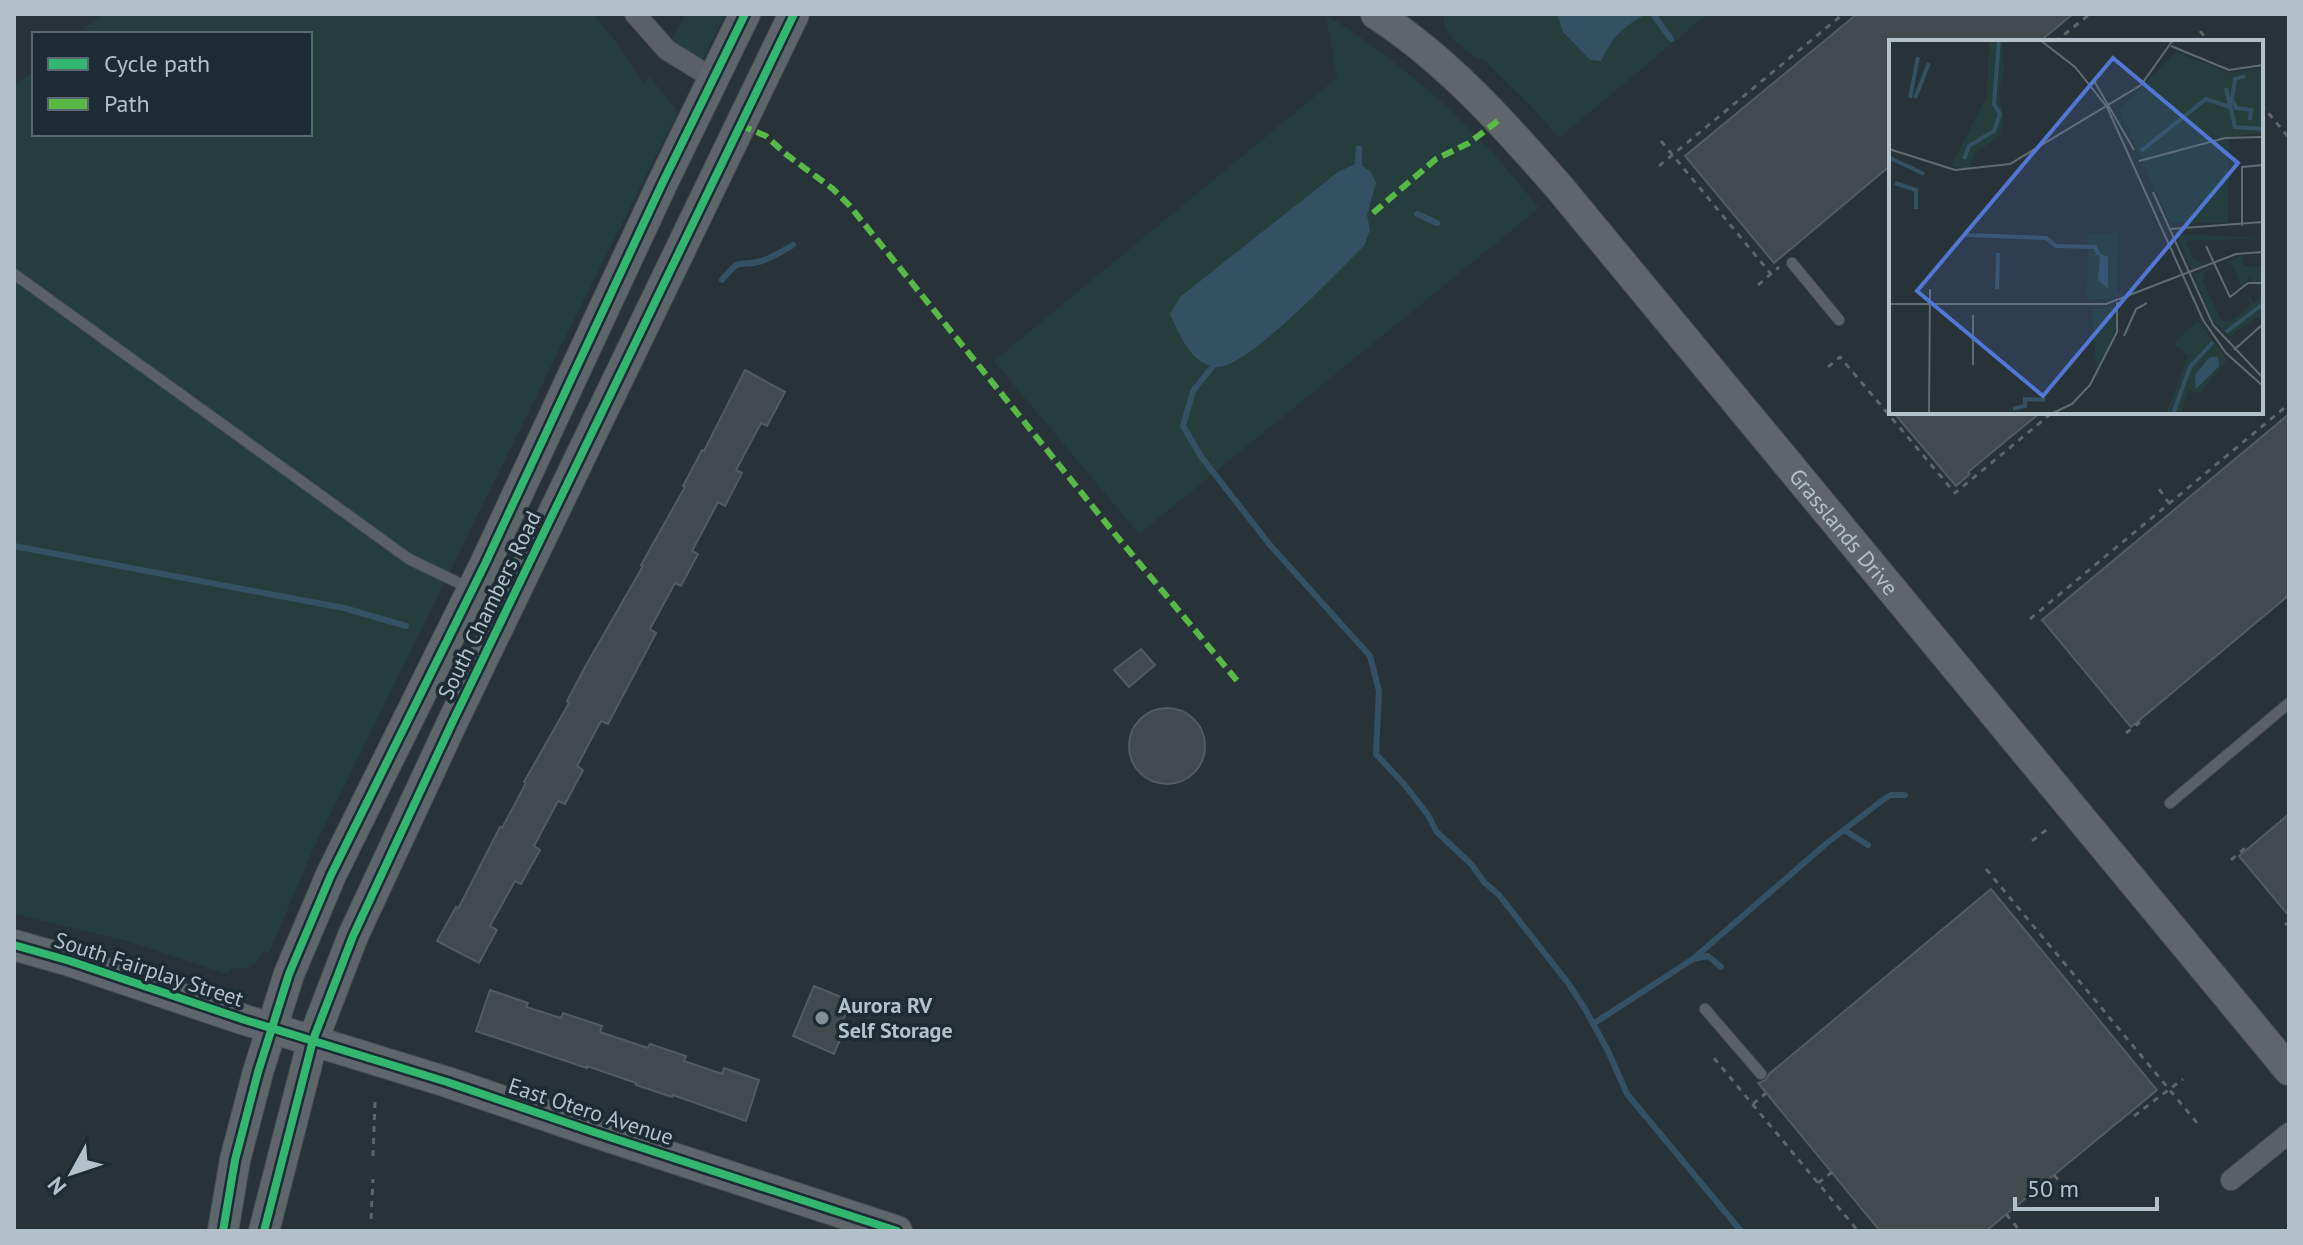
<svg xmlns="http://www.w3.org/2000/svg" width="2303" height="1245" viewBox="0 0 2303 1245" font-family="'PT Sans',sans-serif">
	<rect width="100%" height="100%" fill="#283339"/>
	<path fill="#253e3d" d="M102,14H593L613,38L643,83L649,76L678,112L557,354L314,847L269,953L263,951C257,966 248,972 231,967L228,974L128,941L14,914V87L34,71V134H310V34H78Z
		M686,14H725L698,68L673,50L672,39Z
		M1444,14H1707L1559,138L1532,107L1482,58H1476C1461,45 1440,35 1444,14Z
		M1326,15C1387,53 1443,99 1492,152C1508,170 1523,189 1539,208L1139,534L994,361L1337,78Z"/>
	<path fill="#345163" d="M1557,14H1646C1622,28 1613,36 1601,61L1590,60L1563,32Z
		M1356,146H1362V166L1371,172L1376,183L1367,215L1370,230L1364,246C1339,270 1247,369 1217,367C1191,365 1179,334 1170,314L1180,297L1338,172L1355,164Z"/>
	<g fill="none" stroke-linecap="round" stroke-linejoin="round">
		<path stroke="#345163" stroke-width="6" d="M1653,14L1671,39
			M1417,214L1437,223
			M722,280C742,255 738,268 762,261C773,257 783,251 793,245
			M1217,361L1193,391L1183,426L1202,458L1270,545L1370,656L1379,691L1376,754L1404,784L1428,815L1436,831L1472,865L1484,882L1499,895L1568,983L1585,1009L1608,1051L1627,1094L1741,1231
			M14,546L344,608L406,626
			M1844,830L1868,845
			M1693,959L1827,843L1884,799L1891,795H1905
			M1593,1024L1693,959L1708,956L1721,967"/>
	</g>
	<path fill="#414a4f" stroke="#515b60" stroke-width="2" d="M1857,14H2073L2039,42H1891V165L1774,263L1685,156Z
		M745,370L785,392L767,426L761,423L736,470L742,473L725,506L718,502L692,551L698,554L681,586L675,583L650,629L656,633L608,724L601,721L577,766L583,770L565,804L558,801L534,846L540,850L521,884L515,881L490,926L497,930L479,963L437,941L456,907L458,909L500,827L502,828L526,783L524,782L569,703L567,701L585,667L643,566L641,565L685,487L683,486L702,450L704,451Z
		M1893,412H2041L1968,472L1970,474L1956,486Z
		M2289,414V595L2131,727L2042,620Z
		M1141,649L1155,665L1129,687L1114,670Z
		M1129 746a38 38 0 1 1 76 0a38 38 0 1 1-76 0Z
		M2289,814V916L2239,856Z
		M1991,889L2157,1090L1986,1231H1880L1758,1083L1766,1080L1769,1074Z
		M814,986L851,1001L836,1038L840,1040L834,1054L793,1036Z
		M490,990L528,1003L526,1007L561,1018L563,1013L602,1026L600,1032L648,1048L650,1044L686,1056L684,1061L722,1074L724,1068L759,1080L746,1121L673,1095L672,1097L636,1085V1083L587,1066V1068L476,1031Z"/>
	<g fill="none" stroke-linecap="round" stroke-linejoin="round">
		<defs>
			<path id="lane" d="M1792,263L1839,320
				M14,274L409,559L471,589
				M2170,803L2289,703
				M1705,1009L1761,1074"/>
			<path id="street" d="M635,14L667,50L714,79
				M2231,1180L2289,1133"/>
			<g id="secondary">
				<path id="s1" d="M1376,14C1447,60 1504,124 1559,187L2289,1070"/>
				<path d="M14,945L70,961L245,1020L447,1082L594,1132L897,1231"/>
				<path d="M223,1231L235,1160L258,1072L289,974L331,875L485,564L662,184L745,14"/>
				<path d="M264,1231L313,1040L353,936L452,723L794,14"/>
			</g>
		</defs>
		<use href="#lane" stroke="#474f53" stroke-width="12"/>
		<use href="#street" stroke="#474f53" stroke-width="22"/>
		<use href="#secondary" stroke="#474f53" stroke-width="32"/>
		<path stroke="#5c6668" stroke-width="3" stroke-dasharray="6 6" stroke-linecap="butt" d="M2200,31L2209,42
			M2055,42L2090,14
			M2261,104L2289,138
			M1661,141L1771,274
			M1659,166L1843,14
			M1758,285L1779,267
			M1828,367L1840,357L1955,493L2053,412
			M2159,489L2169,503
			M2030,619L2289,404
			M2126,733L2139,723L2138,721
			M2032,841L2050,827
			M2231,860L2244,849L2246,850
			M1986,869L2198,1124
			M2285,925L2289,922
			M1714,1058L1858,1231
			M1753,1104L1766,1093
			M2134,1116L2183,1079
			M373,1156L375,1102
			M2054,1175L2069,1192
			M1818,1183L1832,1172
			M2006,1214L2020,1231
			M371,1219L373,1179"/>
		<use href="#lane" stroke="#5a6166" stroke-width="10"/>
		<use href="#street" stroke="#5a6166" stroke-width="20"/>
		<use href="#secondary" stroke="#5e666b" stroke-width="30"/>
		<path stroke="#58b947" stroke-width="6" stroke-dasharray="12 6" stroke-linecap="butt" d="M740,125L766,136L787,155L833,189L849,205L1110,528L1239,683
			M1373,213L1436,159L1469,143L1499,120"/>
		<defs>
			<path id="cycleway" d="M14,945L70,961L245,1020L447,1082L594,1132L897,1231
				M223,1231L235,1160L258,1072L289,974L331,875L485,564L662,184L745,14
				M264,1231L313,1040L353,936L452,723L794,14"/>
		</defs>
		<use href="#cycleway" stroke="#1c2b34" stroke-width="13"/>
		<use href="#cycleway" stroke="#33b770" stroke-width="8"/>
	</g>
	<circle fill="#828f97" stroke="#1c2b34" stroke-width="3" cx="822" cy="1018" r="8"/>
	<g text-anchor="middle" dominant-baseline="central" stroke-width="7" stroke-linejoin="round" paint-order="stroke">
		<g font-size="22" fill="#b3c1ca" stroke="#1c2b34">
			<text stroke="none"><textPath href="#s1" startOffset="700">Grasslands Drive</textPath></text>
			<text transform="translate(489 605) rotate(-64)">South Chambers Road</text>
			<text transform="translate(149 969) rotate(18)">South Fairplay Street</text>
			<text transform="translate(591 1111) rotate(18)">East Otero Avenue</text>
		</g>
		<g font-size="22" font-weight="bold" fill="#b3c1ca" stroke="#1c2b34" text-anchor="start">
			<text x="838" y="1005">Aurora RV<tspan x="838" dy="25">Self Storage</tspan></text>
		</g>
	</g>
	<g transform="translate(1889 40)">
		<rect width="374" height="374" fill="#283339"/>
		<path d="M100,0H113L115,31L110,51L115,81L110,96L86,113L80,129L62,126L98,56ZM287,12L340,33L374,28V93L340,96L339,183L281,182L230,70ZM284,187L291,194L374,198L297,201L304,218L312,224L323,221L303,229ZM199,193H229L228,252L235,256L198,261ZM353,215L355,226L374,227V251L360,237L353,248L343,223L331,227ZM325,226L316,232L314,242L332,280L341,282L362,266L358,253L365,264L374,253V278H366L340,297L324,281L305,235ZM225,267L226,292L207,329L203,269ZM309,280L338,320L311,353L299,350L291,374H277L299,316L285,304Z" fill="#253e3d"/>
		<path d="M211,214L219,217V249L209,240ZM321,317H329L330,326L307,349L306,335Z" fill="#345163"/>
		<path fill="none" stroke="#345163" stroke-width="4" d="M356,36L346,39L343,59L347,68L362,70L361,80M337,48L346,87L374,89M21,58L29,17M26,58L40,23M252,111L317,59L341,67M1,118L35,134M75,119L80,106L105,91L111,74L105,64L110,0M6,143L27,150V169M76,195L157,198L167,206L206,207L210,215M108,249L109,213M337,292L374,264M124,369L136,366V359L156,360M284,374L301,327L324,302"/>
		<path fill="none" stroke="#606c73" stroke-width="2" d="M151,0L186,27L218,67L314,280L337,313L374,346M282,6L340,30L374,25M204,39L245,110M0,109L66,130L121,124L252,45L284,0M250,121L336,98L374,97M264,152L324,285L374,338M353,186V127L374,125M281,189L374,182M317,206L341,257L359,243H374M0,264H217L347,214L374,212M235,296L247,269L258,263M345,310L374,284M84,325V275M40,374L41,249M162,374L183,364L201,345L228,292V262"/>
		<path fill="#5276d3" fill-opacity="0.15" stroke="#5276d3" stroke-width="4" d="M224,18L349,123L154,356L28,251Z"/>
		<rect width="374" height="374" fill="none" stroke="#b3c1ca" stroke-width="4"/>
	</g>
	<rect width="2303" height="1245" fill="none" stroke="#b3c1ca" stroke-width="32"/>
	<rect x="32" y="32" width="280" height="104" fill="#1c2b34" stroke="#586770" stroke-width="2"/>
	<rect x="48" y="58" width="40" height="12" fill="#33b770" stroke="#586770" stroke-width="2"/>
	<text x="104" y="72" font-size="24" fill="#b3c1ca">Cycle path</text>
	<rect x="48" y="98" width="40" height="12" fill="#58b947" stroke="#586770" stroke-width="2"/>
	<text x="104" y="112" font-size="24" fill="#b3c1ca">Path</text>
	<g transform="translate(72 1173) rotate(230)" stroke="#1c2b34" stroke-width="6" paint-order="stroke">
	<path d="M0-6L14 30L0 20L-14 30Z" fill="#b3c1ca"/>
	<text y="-12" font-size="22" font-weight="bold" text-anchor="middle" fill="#b3c1ca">N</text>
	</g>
	<path d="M2015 1197v12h142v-12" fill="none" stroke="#b3c1ca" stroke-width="4"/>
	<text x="2027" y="1197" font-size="24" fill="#b3c1ca" stroke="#1c2b34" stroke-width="6" paint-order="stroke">50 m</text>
</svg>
